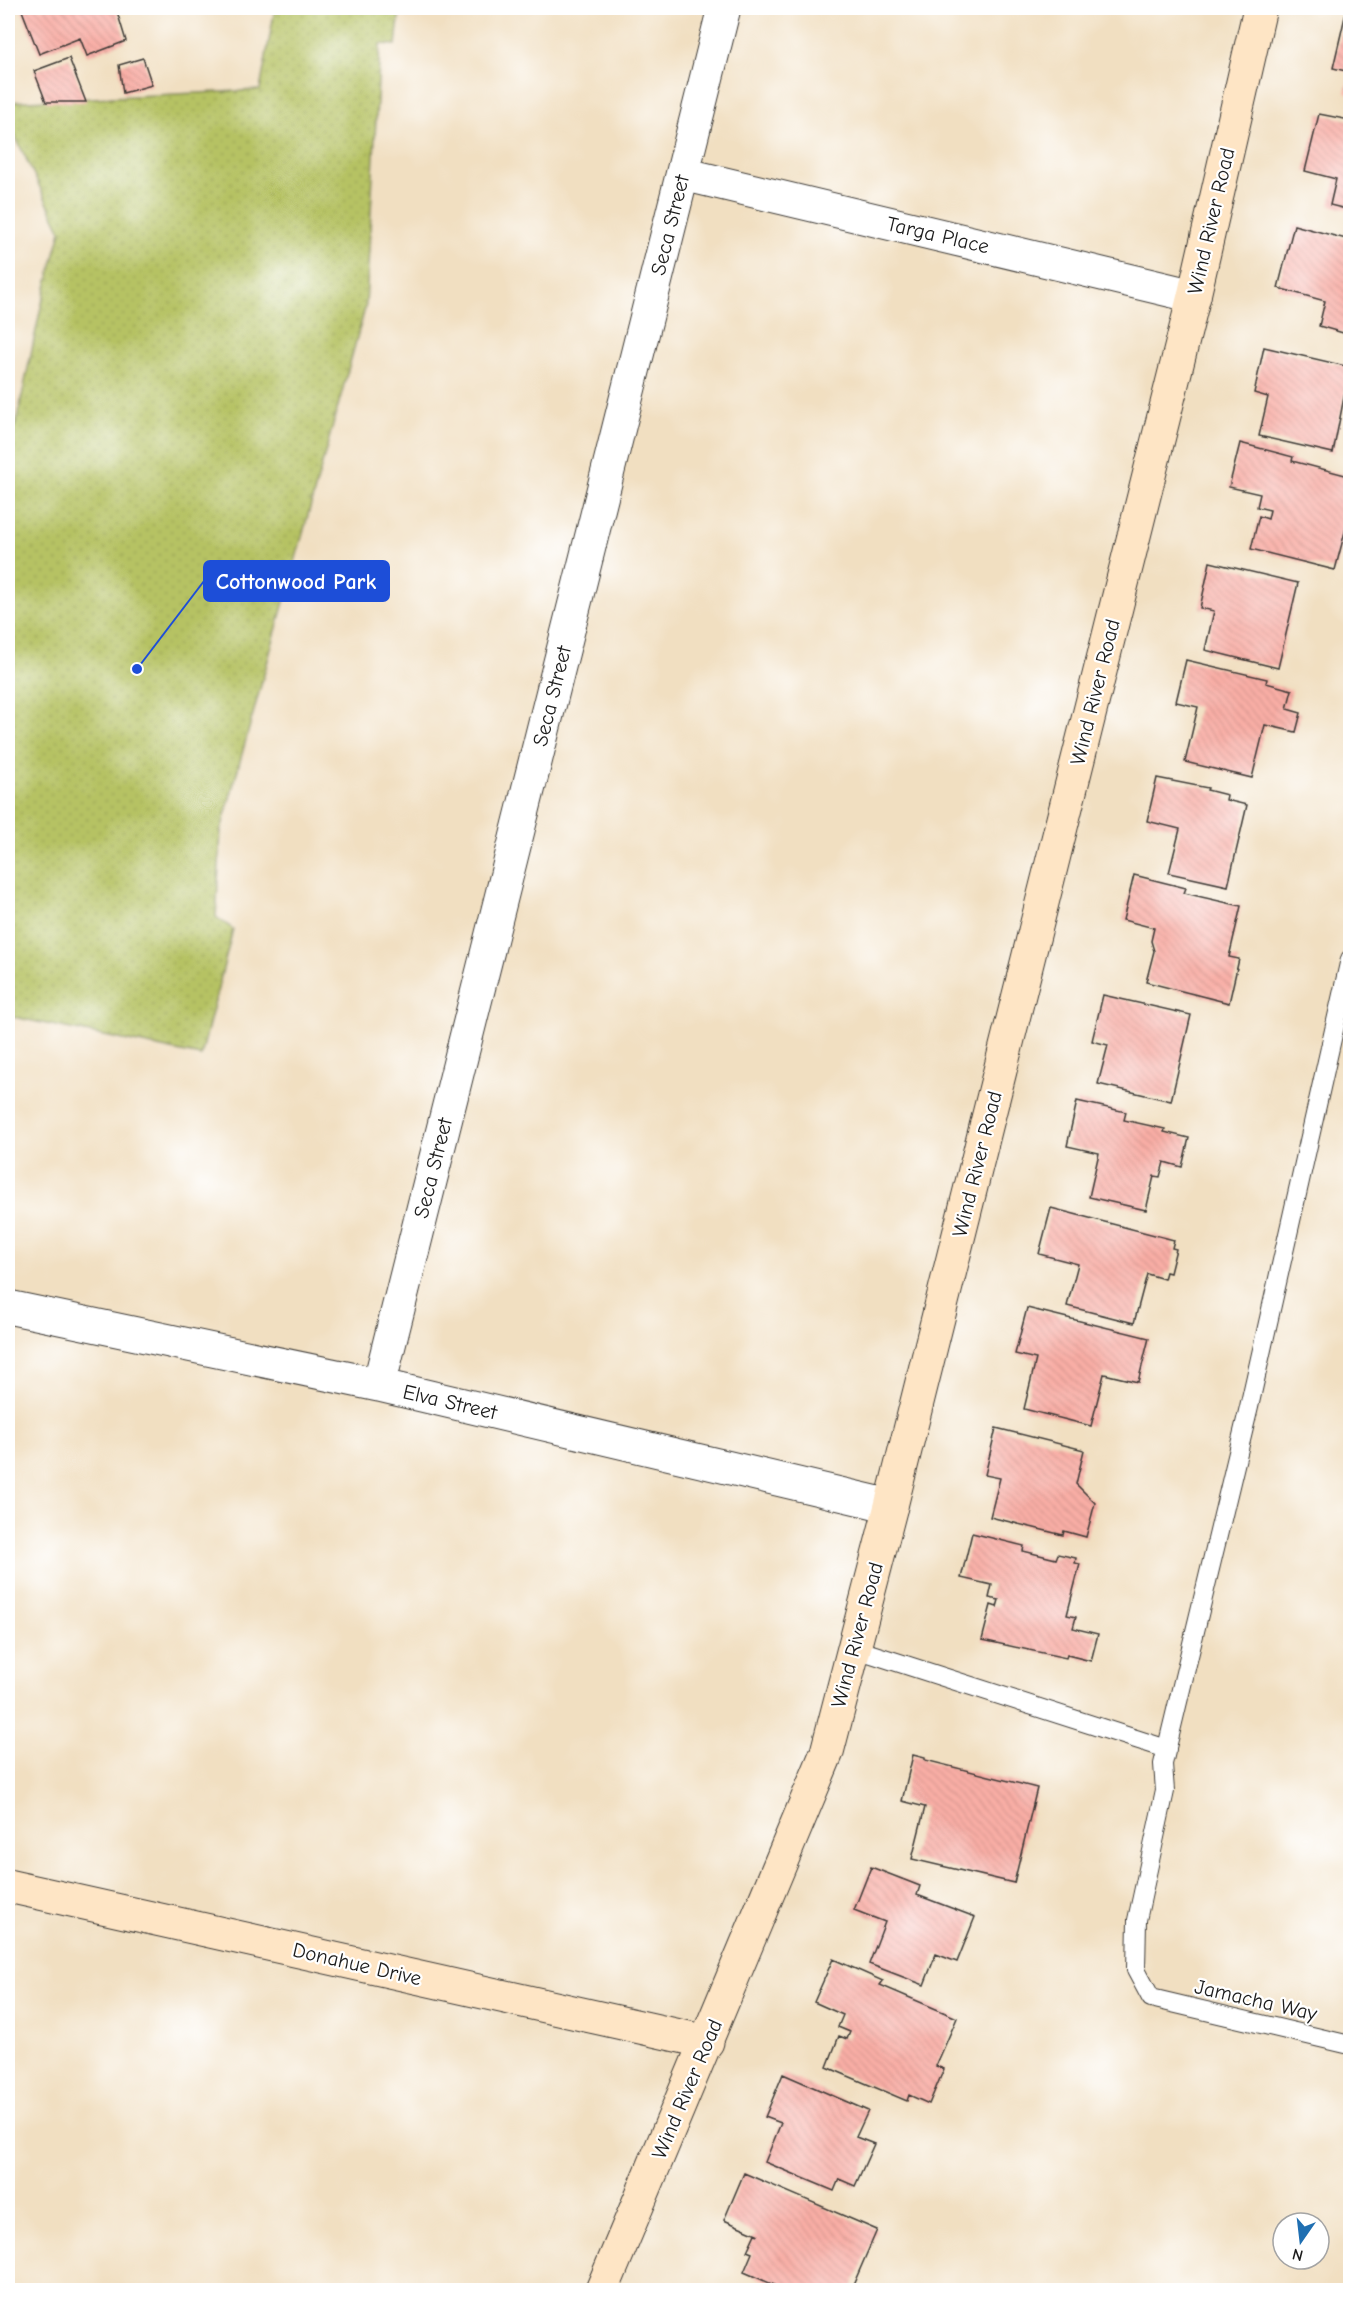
<svg xmlns="http://www.w3.org/2000/svg" width="1358" height="2298" viewBox="0 0 1358 2298" font-family="'Comic Neue',sans-serif">
	<defs>
		<pattern id="grass-dots" width="8" height="8" patternUnits="userSpaceOnUse" patternTransform="scale(1.5)"><rect width="8" height="8" fill="#b6c264"/><path d="M2 2h.1M6 6h.1" fill="none" stroke="#9ca656" stroke-width="1.8" stroke-linecap="round"/></pattern>
		<pattern id="building-back-hatch" width="6" height="6" patternUnits="userSpaceOnUse" patternTransform="scale(1.5)"><rect width="6" height="6" fill="#f9aea6"/><path d="M-1 5l2 2M0 0l6 6M5-1l2 2" fill="none" stroke="#d5958e"/></pattern>
	</defs>
	<rect width="100%" height="100%" fill="#fff"/>
	<filter id="ink" filterUnits="userSpaceOnUse"><feTurbulence type="fractalNoise" baseFrequency=".0167" numOctaves="2"/><feDisplacementMap in="SourceGraphic" scale="12" xChannelSelector="R" yChannelSelector="G"/><feConvolveMatrix kernelMatrix="1 2 1 2 8 2 1 2 1" color-interpolation-filters="sRGB"/></filter>
	<filter id="wash" filterUnits="userSpaceOnUse"><feTurbulence type="fractalNoise" baseFrequency=".008" numOctaves="4" result="noise"/><feDisplacementMap in="SourceGraphic" scale="24" xChannelSelector="R" yChannelSelector="G"/><feGaussianBlur stdDeviation="1.35" result="paint"/><feColorMatrix in="noise" values="0 0 0 0 0 0 0 0 0 0 0 0 0 0 0 0 0 1.4 0 .05"/><feComposite in="paint" operator="in"/></filter>
	<g filter="url(#wash)">
		<rect width="100%" height="100%" fill="#f1dfc1"/>
		<path fill="url(#grass-dots)" stroke="#696f40" stroke-width="1.5" d="M275,8H400L396,45L380,44L366,305L221,830L216,917L233,929L201,1056L8,1016V439L16,424L41,307L61,231L8,121V102L260,90Z"/>
		<g id="blocks">
			<path fill="url(#building-back-hatch)" d="M21,8H116L126,41L87,56L80,38L39,54Z
				M1347,8H1350V72L1333,68Z
				M69,58L86,102H46L34,71Z
				M143,58L152,85L123,93L119,65Z
				M1350,73V94L1345,93Z
				M1319,114L1350,120V210L1330,205L1336,179L1305,171Z
				M1294,225L1350,240V335L1319,326L1325,301L1278,288Z
				M1264,347L1350,367L1333,453L1259,436L1268,397L1254,393Z
				M1240,443L1293,457L1292,461L1349,476L1347,484L1350,485V529L1346,528L1335,570L1251,549L1259,516L1268,519L1270,510L1257,507L1260,494L1229,487Z
				M1210,562L1298,583L1278,668L1205,650L1214,611L1200,608Z
				M1186,660L1267,679L1266,683L1292,690L1287,709L1301,713L1296,732L1265,725L1252,778L1185,762L1198,707L1176,702Z
				M1157,778L1208,788L1207,790L1227,795L1226,800L1247,805L1228,886L1169,873L1180,829L1147,821Z
				M1134,875L1186,888L1184,893L1241,906L1229,957L1239,959L1229,1003L1146,982L1154,951L1151,941L1154,928L1123,920Z
				M1103,995L1191,1015L1171,1101L1098,1084L1108,1045L1092,1041Z
				M1077,1101L1126,1112L1124,1120L1165,1129L1164,1132L1189,1138L1182,1167L1164,1162L1160,1177L1154,1176L1146,1210L1089,1197L1099,1153L1067,1146Z
				M1051,1208L1174,1240L1172,1248L1176,1249L1170,1273L1166,1272L1164,1279L1147,1274L1134,1323L1067,1306L1078,1264L1039,1254Z
				M1027,1308L1149,1338L1138,1382L1104,1374L1091,1426L1024,1409L1036,1359L1015,1354Z
				M996,1428L1084,1450L1076,1484L1095,1503L1086,1537L1064,1531L1063,1535L990,1517L1000,1478L985,1475Z
				M972,1533L1024,1546L1023,1551L1056,1559L1058,1554L1076,1558L1075,1563L1080,1564L1067,1615L1076,1617L1073,1628L1098,1634L1091,1661L1067,1655L1066,1658L982,1640L991,1605L997,1607L999,1600L989,1598L992,1585L961,1578Z
				M913,1755L925,1758V1760L1037,1788L1014,1883L912,1859L925,1807L902,1801Z
				M871,1867L920,1886L917,1895L975,1917L957,1962L936,1954L924,1985L869,1964L885,1922L854,1910Z
				M833,1959L883,1981L880,1985L957,2018L936,2066L944,2069L929,2104L909,2095L907,2101L827,2067L839,2036L847,2039L850,2032L838,2027L843,2015L814,2002Z
				M783,2074L868,2111L856,2137L874,2144L855,2186L839,2179L834,2191L765,2162L781,2123L765,2117Z
				M744,2173L877,2230L851,2290H786L744,2272L752,2253L747,2251L755,2234L759,2235L724,2220Z"/>
		</g>
	</g>
	<g filter="url(#ink)">
		<use href="#blocks" fill-opacity="0" stroke="#3c3935" stroke-width="1.5"/>
		<g fill="none" stroke-linecap="round" stroke-linejoin="round">
			<defs>
				<path id="lane" d="M1350,959L1249,1407L1163,1764L1165,1791L1137,1920L1136,1970L1151,1998L1350,2045
					M853,1648L1167,1749"/>
				<path id="street" d="M683,174L1194,296
					M8,1307L379,1385L891,1506
					M379,1385L724,8"/>
				<path id="secondary" d="M8,1886L707,2042
					M602,2290L827,1752L891,1506L1194,296L1260,8"/>
			</defs>
			<use href="#lane" stroke="#3c3935" stroke-width="20"/>
			<use href="#street" stroke="#3c3935" stroke-width="35"/>
			<use href="#secondary" stroke="#3c3935" stroke-width="35"/>
			<use href="#lane" stroke="#fff" stroke-width="18"/>
			<use href="#street" stroke="#fff" stroke-width="33"/>
			<use href="#secondary" stroke="#fee5c5" stroke-width="33"/>
		</g>
	</g>
	<g text-anchor="middle" dominant-baseline="central" stroke-width="4.5" stroke-linejoin="round" paint-order="stroke">
		<g font-size="21" fill="#1c1c1c" stroke="#fff">
			<text transform="translate(1211 221) rotate(-77)">Wind River Road</text>
			<text transform="translate(670 225) rotate(-76)">Seca Street</text>
			<text transform="translate(938 235) rotate(13)">Targa Place</text>
			<text transform="translate(1095 692) rotate(-76)">Wind River Road</text>
			<text transform="translate(552 696) rotate(-76)">Seca Street</text>
			<text transform="translate(977 1164) rotate(-76)">Wind River Road</text>
			<text transform="translate(433 1168) rotate(-76)">Seca Street</text>
			<text transform="translate(450 1402) rotate(13)">Elva Street</text>
			<text transform="translate(857 1635) rotate(-75)">Wind River Road</text>
			<text transform="translate(357 1964) rotate(13)">Donahue Drive</text>
			<text transform="translate(1256 2000) rotate(13)">Jamacha Way</text>
			<text transform="translate(687 2089) rotate(-67)">Wind River Road</text>
		</g>
	</g>
	<path fill="none" stroke="#1d4ed8" stroke-width="2" d="M137 669L204 581"/>
	<circle fill="#1d4ed8" stroke="#fff" stroke-width="2" cx="137" cy="669" r="6"/>
	<rect fill="#1d4ed8" stroke="#1d4ed8" stroke-width="2" x="204" y="561" width="185" height="40" rx="6"/>
	<g font-size="22" text-anchor="middle" font-weight="bold" fill="#fff">
		<text x="296" y="589">Cottonwood Park</text>
	</g>
	<rect width="1358" height="2298" fill="none" stroke="#fff" stroke-width="30"/>
	<g transform="translate(1301 2241) rotate(194)"><circle r="28" fill="#ffffff" stroke="#a4a4a4" stroke-width="1.5"/>
	<path d="M0-4.5L10 22L0 15L-10 22Z" fill="#1f6fb2"/>
	<text y="-9" font-size="16" font-weight="bold" text-anchor="middle" fill="#1c1c1c">N</text>
	</g>
</svg>
